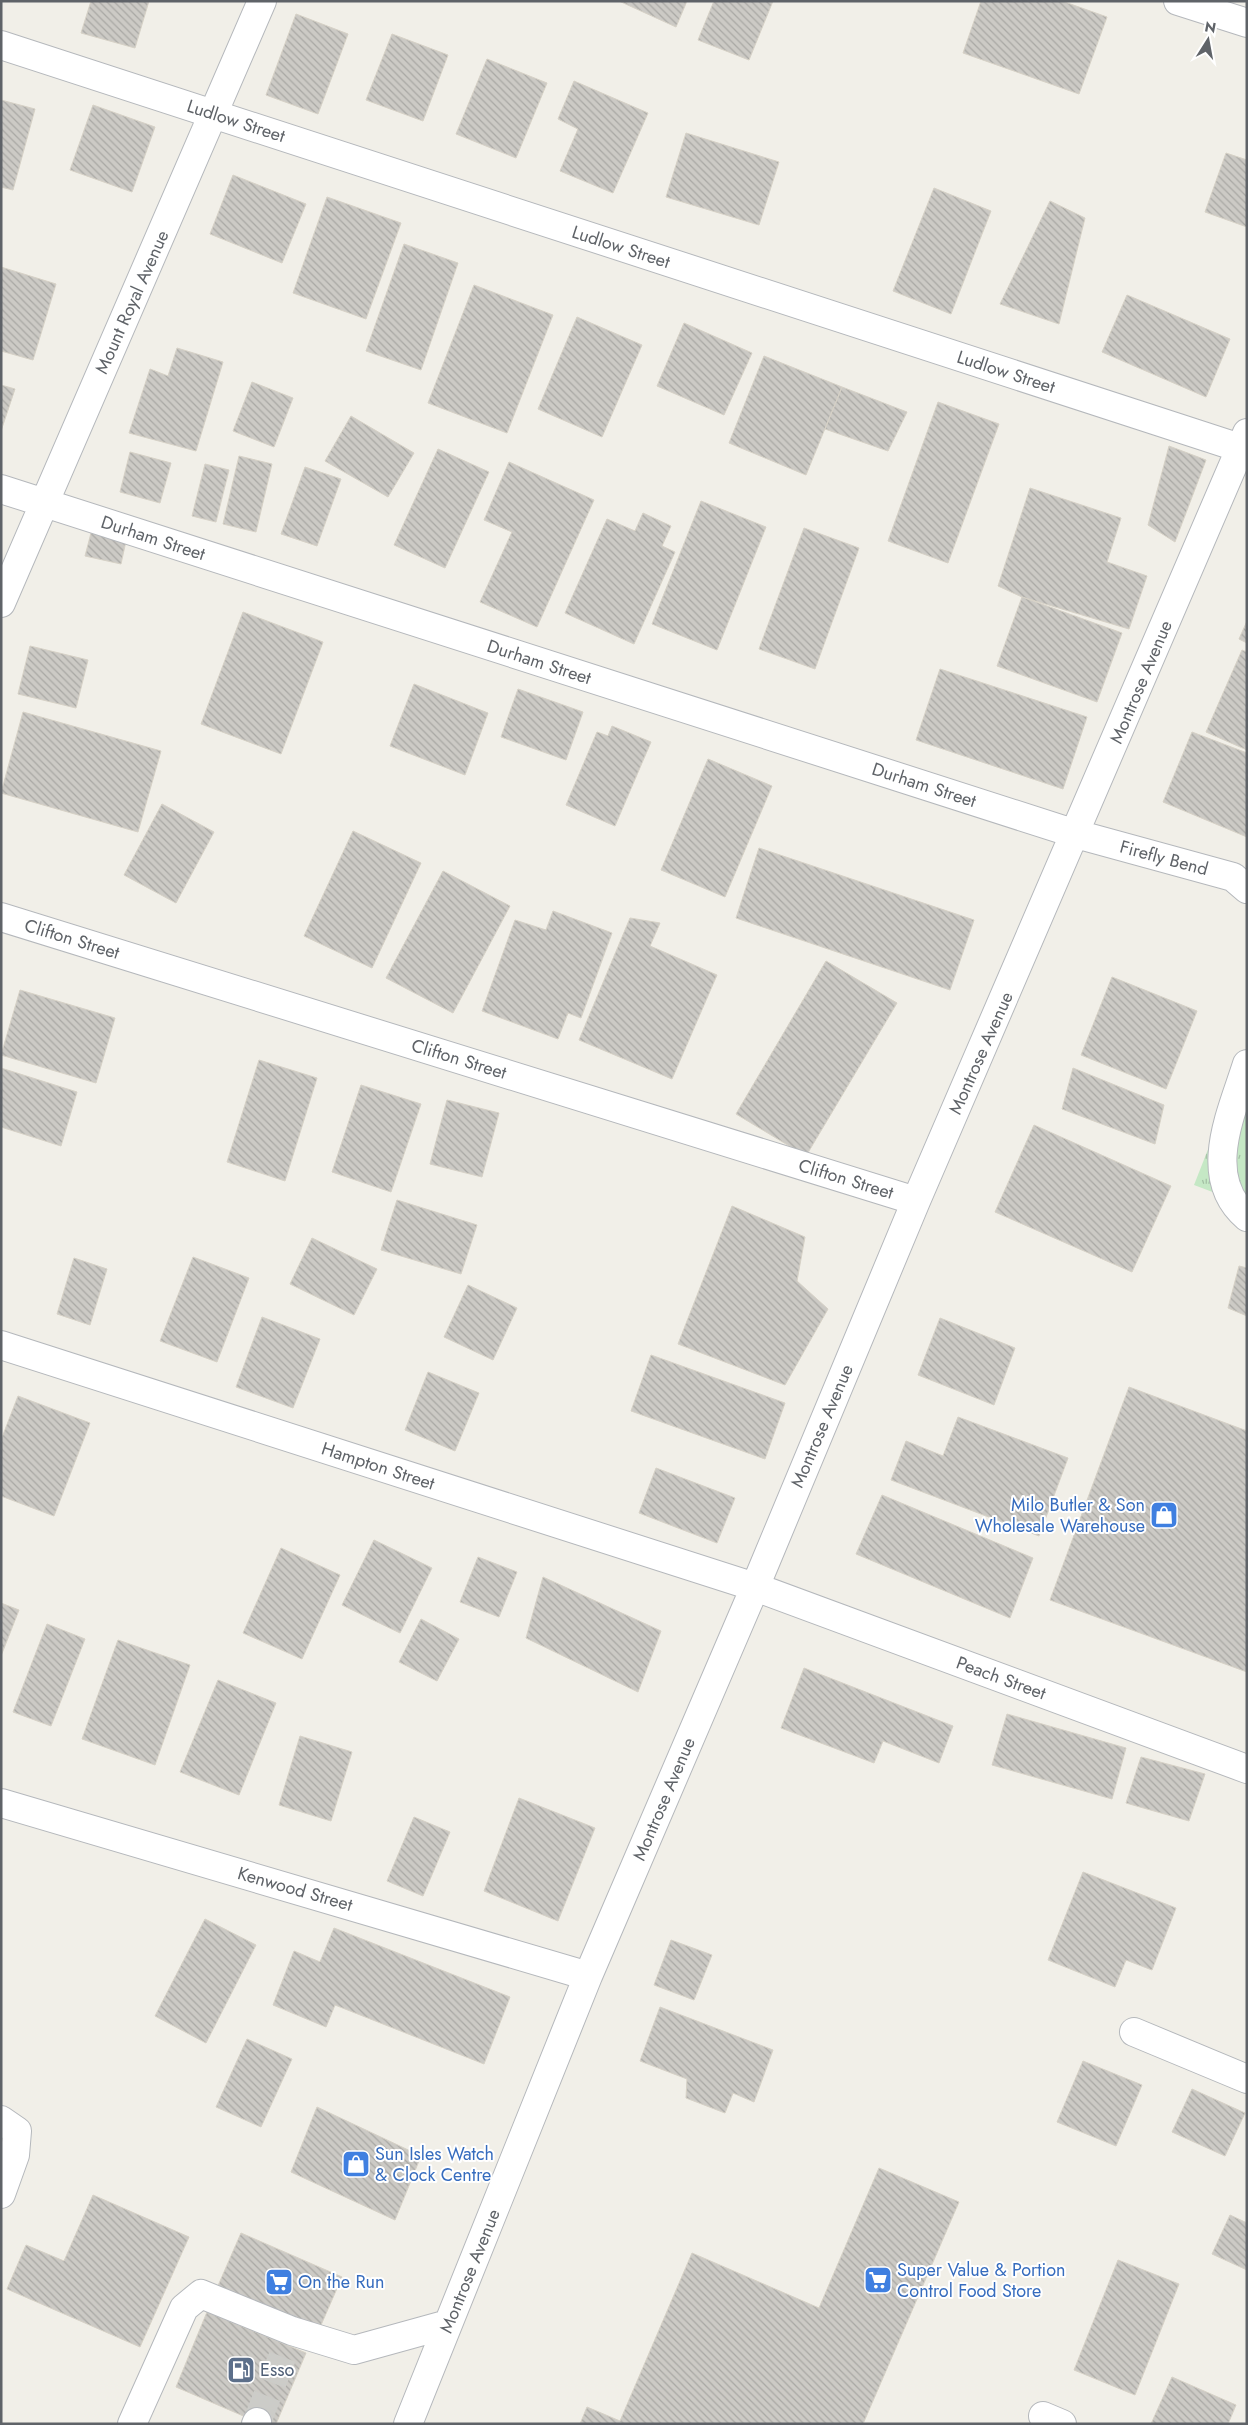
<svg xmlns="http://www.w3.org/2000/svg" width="1248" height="2425" viewBox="0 0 1248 2425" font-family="Jost,sans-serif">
	<defs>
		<pattern id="grass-tufts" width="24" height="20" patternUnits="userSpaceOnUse" patternTransform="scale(1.25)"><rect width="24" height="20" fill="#c5e8c5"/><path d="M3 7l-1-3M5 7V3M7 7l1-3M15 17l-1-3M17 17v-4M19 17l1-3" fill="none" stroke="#a3c0a4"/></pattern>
		<pattern id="building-back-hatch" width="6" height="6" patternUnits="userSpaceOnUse" patternTransform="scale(1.25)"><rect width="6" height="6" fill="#cccac5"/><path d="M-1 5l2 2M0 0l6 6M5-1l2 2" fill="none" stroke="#a9a8a4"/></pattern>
	</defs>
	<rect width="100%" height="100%" fill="#f1efe8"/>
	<path fill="url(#grass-tufts)" d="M1247,1050V1205L1194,1185Z"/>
	<path fill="url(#building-back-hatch)" stroke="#d6d1c6" d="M91,1H149L135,48L81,33Z
		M619,1H687L676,27Z
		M714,1H773L749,60L698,40Z
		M981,1H1062L1107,17L1079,94L963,53Z
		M296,14L348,34L318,114L266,95Z
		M392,34L448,55L423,121L366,100Z
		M487,59L547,83L516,158L456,134Z
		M574,81L648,113L613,193L560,171L578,129L558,119Z
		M1,100L35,109L13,190L1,187Z
		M93,105L155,127L132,192L70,170Z
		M686,133L779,162L759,225L666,197Z
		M1226,153L1247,160V227L1205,212Z
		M233,175L306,204L282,263L210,234Z
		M934,188L991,211L951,314L893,291Z
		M327,197L401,223L366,319L293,293Z
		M1050,201L1085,218L1059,324L1000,304Z
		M404,244L458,263L421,370L366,351Z
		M1,267L56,284L33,360L1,351Z
		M474,285L553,315L507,433L428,403Z
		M1127,295L1230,339L1206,397L1102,352Z
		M577,317L642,345L602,437L538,409Z
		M684,323L752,353L724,415L657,386Z
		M177,348L223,362L196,451L129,433L150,369L168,376Z
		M764,356L842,387L806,475L729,443Z
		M252,382L293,398L274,447L233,431Z
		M1,385L15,389L1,431Z
		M842,387L907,412L888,451L825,429Z
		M938,402L999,424L948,563L888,541Z
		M351,416L414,453L388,497L325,461Z
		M1169,446L1206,460L1175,542L1148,525Z
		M438,449L489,472L445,568L394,545Z
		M130,452L171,463L160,503L120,492Z
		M239,456L272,464L256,532L223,524Z
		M509,462L594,500L537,627L480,602L512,532L484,520Z
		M205,464L229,470L216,522L192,516Z
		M305,467L341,479L317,546L281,534Z
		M1030,488L1121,518L1107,562L1147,576L1129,629L1022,597L998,586Z
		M701,501L766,527L717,650L652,624Z
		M643,513L671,526L662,546L675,552L634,644L565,613L607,519L635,531Z
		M804,528L859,548L815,669L759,649Z
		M91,533L126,541L121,564L85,556Z
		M1022,597L1122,633L1097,702L997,666Z
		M243,612L323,642L281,754L201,724Z
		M1247,621V643L1239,639Z
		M30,646L88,660L76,708L18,694Z
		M1242,650L1247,652V750L1206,732Z
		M940,669L1087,717L1063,789L916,740Z
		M414,684L488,713L465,775L390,746Z
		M518,689L583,712L566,760L501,737Z
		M23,712L161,751L138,832L1,793Z
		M612,726L651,742L615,826L566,805L597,732L608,736Z
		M1192,732L1247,753V837L1163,802Z
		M708,759L772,786L725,897L661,870Z
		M162,804L214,832L176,903L124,875Z
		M353,831L421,863L372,968L304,936Z
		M759,848L974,920L950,990L736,918Z
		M443,871L510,906L453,1013L386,978Z
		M553,911L612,933L581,1018L568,1013L558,1039L482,1011L515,920L546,930Z
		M630,918L660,923L650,946L717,975L672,1079L579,1040Z
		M826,961L897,1003L806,1156L736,1114Z
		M1112,977L1197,1011L1166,1089L1081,1055Z
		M20,990L115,1018L96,1083L1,1055Z
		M259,1060L317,1078L285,1181L227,1162Z
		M1,1068L77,1092L61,1146L1,1127Z
		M1073,1068L1164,1105L1155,1144L1062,1109Z
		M361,1085L421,1104L391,1192L332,1172Z
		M447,1100L499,1113L482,1177L430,1164Z
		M1034,1125L1171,1186L1132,1272L995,1212Z
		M397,1200L477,1225L461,1274L381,1250Z
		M732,1206L805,1237L797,1281L828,1309L785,1385L678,1344Z
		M312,1238L377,1269L354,1315L290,1284Z
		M193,1257L249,1278L217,1362L160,1341Z
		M74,1258L107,1269L90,1325L57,1314Z
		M1239,1266L1247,1268V1316L1228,1308Z
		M468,1285L517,1308L493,1360L444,1337Z
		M262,1317L320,1339L293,1408L236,1387Z
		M940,1318L1015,1348L994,1405L918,1375Z
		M651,1355L785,1403L765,1459L631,1411Z
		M428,1372L479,1393L455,1451L405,1430Z
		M1129,1387L1247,1431V1672L1050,1600Z
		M18,1396L90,1423L54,1516L1,1496V1440Z
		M958,1417L1068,1458L1039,1536L891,1480L906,1441L943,1456Z
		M656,1468L735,1498L717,1543L639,1513Z
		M882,1495L1033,1558L1010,1618L856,1554Z
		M374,1540L432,1568L400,1633L342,1605Z
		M281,1548L340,1575L302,1659L243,1633Z
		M478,1557L517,1572L499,1617L460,1602Z
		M543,1577L661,1631L638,1692L526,1638Z
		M1,1603L19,1610L1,1656Z
		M421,1619L459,1639L437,1681L399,1662Z
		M47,1624L85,1639L51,1726L13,1712Z
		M118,1640L190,1665L155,1765L82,1739Z
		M804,1668L953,1726L939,1763L883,1741L874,1763L781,1728Z
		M218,1680L276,1703L239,1795L180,1772Z
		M1007,1714L1126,1748L1112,1799L992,1765Z
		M300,1736L352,1752L331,1821L279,1805Z
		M1141,1757L1205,1774L1189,1821L1126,1803Z
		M519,1798L595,1828L558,1921L484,1891Z
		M414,1817L450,1832L423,1896L387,1881Z
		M1083,1872L1176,1908L1152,1970L1126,1960L1115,1987L1048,1960Z
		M205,1919L256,1945L206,2043L155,2016Z
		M334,1928L510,1997L484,2064L335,2005L326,2027L273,2005L294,1951L320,1962Z
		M671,1940L712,1955L694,2000L654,1985Z
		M660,2007L773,2050L754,2102L733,2093L725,2113L686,2098L687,2079L640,2061Z
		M247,2039L292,2059L261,2127L216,2107Z
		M1083,2061L1142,2085L1116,2146L1057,2122Z
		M1192,2089L1245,2113L1225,2156L1172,2132Z
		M317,2107L421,2156L395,2220L291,2172Z
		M879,2168L959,2202L863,2424H580L587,2407L620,2421L692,2253L819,2308Z
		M93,2195L189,2237L140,2347L7,2289L26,2245L64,2261Z
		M1230,2215L1247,2223V2270L1212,2254Z
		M241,2233L342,2277L318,2332L217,2288Z
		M1118,2260L1179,2284L1135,2395L1074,2370Z
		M207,2312L306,2353L276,2424H262L176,2387Z
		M1172,2377L1236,2405L1228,2424H1151Z"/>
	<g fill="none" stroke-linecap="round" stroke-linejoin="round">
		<path stroke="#ccccc8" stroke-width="28" stroke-dasharray="28 14" stroke-linecap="butt" d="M257,2422L287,2345"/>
		<defs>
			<path id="minor" d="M1178,1L1247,23
				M1,45L1240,448
				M1,489L1076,834L1233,877L1247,889
				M1,603L262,1
				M1,917L916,1201
				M1247,1064C1232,1112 1200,1177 1247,1217
				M1,1345L755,1587L1247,1769
				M1,1803L588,1976
				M1134,2032L1247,2079
				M1,2120L17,2131L15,2155L1,2194
				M1043,2416L1062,2424
				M132,2424L184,2308L201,2294L292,2331L354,2350L448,2324
				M256,2424L257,2422
				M408,2424L588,1976L755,1587L916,1201L1247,433"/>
		</defs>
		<use href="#minor" stroke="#b5b8bc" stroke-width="30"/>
		<use href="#minor" stroke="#fff" stroke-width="28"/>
	</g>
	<defs>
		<symbol id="shop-square" viewBox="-11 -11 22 22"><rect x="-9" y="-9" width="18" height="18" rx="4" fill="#3f7fe0" stroke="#fff"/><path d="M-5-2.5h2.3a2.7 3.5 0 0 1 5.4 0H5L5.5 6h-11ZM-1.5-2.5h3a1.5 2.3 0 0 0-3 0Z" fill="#fff"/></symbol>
		<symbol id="supermarket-square" viewBox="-11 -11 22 22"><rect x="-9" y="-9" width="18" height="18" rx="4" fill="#3f7fe0" stroke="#fff"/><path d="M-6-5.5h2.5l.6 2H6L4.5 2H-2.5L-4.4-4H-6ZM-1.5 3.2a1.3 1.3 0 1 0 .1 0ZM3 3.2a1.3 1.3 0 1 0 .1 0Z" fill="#fff"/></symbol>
		<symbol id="fuel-square" viewBox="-11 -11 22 22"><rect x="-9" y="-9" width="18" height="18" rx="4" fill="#5c6f8a" stroke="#fff"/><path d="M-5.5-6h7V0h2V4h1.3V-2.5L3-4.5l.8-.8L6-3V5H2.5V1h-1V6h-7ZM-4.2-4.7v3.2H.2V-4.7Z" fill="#fff"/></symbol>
	</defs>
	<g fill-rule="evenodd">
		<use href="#shop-square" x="1148" y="1499" width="32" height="32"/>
		<use href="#shop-square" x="340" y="2148" width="32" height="32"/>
		<use href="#supermarket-square" x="862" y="2264" width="32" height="32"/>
		<use href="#supermarket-square" x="263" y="2266" width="32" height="32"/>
		<use href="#fuel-square" x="225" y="2354" width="32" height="32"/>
	</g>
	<g text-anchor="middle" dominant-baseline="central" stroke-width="4" stroke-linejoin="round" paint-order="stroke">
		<g font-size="18" fill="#5f6368" stroke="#fff">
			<text transform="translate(236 121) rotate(18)">Ludlow Street</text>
			<text transform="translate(621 247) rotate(18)">Ludlow Street</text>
			<text transform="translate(132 302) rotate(-66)">Mount Royal Avenue</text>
			<text transform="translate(1006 372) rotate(18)">Ludlow Street</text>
			<text transform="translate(153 538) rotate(18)">Durham Street</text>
			<text transform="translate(539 662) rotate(18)">Durham Street</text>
			<text transform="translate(1141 682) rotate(-67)">Montrose Avenue</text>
			<text transform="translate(924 785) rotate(18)">Durham Street</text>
			<text transform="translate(1164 858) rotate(15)">Firefly Bend</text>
			<text transform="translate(72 939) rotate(17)">Clifton Street</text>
			<text transform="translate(981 1053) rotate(-66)">Montrose Avenue</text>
			<text transform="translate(459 1059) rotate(17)">Clifton Street</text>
			<text transform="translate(846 1179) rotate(17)">Clifton Street</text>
			<text transform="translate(822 1426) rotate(-67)">Montrose Avenue</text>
			<text transform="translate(378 1466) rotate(18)">Hampton Street</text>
			<text transform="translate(1001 1678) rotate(20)">Peach Street</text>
			<text transform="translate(664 1799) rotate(-67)">Montrose Avenue</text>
			<text transform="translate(295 1889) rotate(16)">Kenwood Street</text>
			<text transform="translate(470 2271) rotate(-68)">Montrose Avenue</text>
		</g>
		<g font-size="18" fill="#366cbe" stroke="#fff" text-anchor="start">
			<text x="1145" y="1505" text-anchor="end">Milo Butler &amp; Son<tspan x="1145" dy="21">Wholesale Warehouse</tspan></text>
			<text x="375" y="2154">Sun Isles Watch<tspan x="375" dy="21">&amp; Clock Centre</tspan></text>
			<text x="897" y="2270">Super Value &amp; Portion<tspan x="897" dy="21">Control Food Store</tspan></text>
			<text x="298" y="2282">On the Run</text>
		</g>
		<g font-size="18" fill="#4e5e75" stroke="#fff" text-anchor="start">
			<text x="260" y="2370">Esso</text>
		</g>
	</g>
	<rect width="1248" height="2425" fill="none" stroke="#5f6368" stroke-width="5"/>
	<g transform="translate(1208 40) rotate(11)" stroke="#ffffff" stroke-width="4" paint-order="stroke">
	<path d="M0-4L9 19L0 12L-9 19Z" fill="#5f6368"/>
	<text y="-8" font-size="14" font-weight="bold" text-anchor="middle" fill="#5f6368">N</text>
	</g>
</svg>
